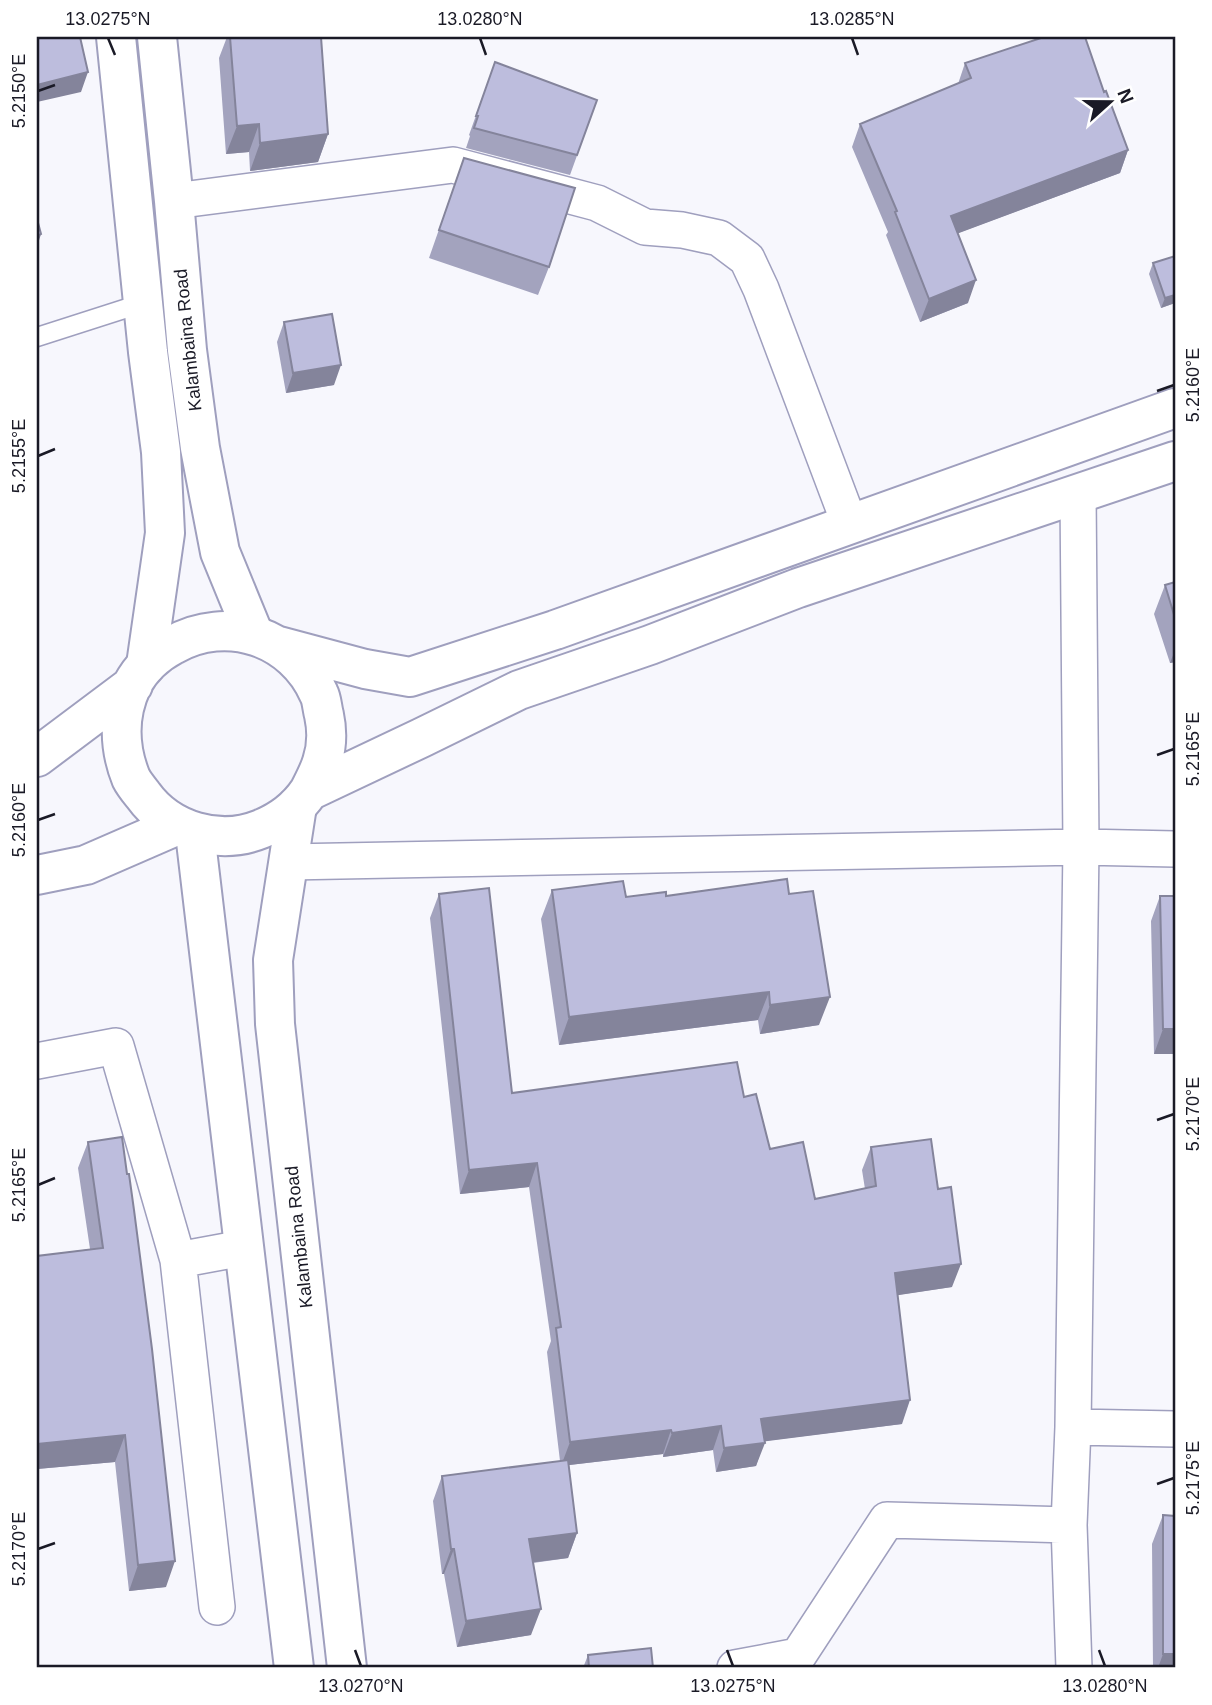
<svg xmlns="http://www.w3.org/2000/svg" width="1212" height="1705" viewBox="0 0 1212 1705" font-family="Arial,sans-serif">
	<rect width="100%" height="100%" fill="#f7f7fd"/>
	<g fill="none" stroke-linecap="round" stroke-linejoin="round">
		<defs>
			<path id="service" d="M37,337L143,303"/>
			<path id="minor" d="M174,201L453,165L597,203L645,227L682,230L719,238L747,259L761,289L850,525
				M288,862L1081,847L1175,849
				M37,1061L116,1046L178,1260L243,1248
				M178,1260L217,1607
				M1073,1427L1175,1429
				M735,1668L798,1656L887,1520L1069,1525
				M1074,1668L1069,1525L1073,1427L1081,847L1078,493"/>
			<path id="secondary" d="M116,37L148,352L161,452L165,533L146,665
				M157,37L174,201L187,350L200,448L220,552L254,635
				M297,806L273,960L275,1024L347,1668
				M195,833L294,1668"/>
			<path id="primary" d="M279,646L365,669L410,677L555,630L1175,408
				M37,757L133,685
				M309,791C314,781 319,772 322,762C327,747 327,729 324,715C322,708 322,700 319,694C294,637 227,614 173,645C156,654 141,668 132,685C118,715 119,748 131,778C134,784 139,790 143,795C169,831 219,846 261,829C281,821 297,809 309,791L421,738L519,690L650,645L798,588L1175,461
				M37,875L86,865L178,825"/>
		</defs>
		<use href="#service" stroke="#9f9fbe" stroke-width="21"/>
		<use href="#minor" stroke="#9f9fbe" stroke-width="38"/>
		<use href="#secondary" stroke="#9f9fbe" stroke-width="42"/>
		<use href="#primary" stroke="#9f9fbe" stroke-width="42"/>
		<use href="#service" stroke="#fff" stroke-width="18"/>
		<use href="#minor" stroke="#fff" stroke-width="35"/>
		<use href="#secondary" stroke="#fff" stroke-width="38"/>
		<use href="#primary" stroke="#fff" stroke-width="38"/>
	</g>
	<path fill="#a3a3be" d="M227,37H321L328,134L318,162L250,171L249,152L226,154L219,58Z
		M495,62L597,100L570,175L466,148L470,136L469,135Z
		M965,63L1104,92L1128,150L1120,173L958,233L968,303L920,322L886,235L888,232L852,147L860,124L958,84Z
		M464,158L549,267L538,295L429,258Z
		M1153,263L1175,303L1161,308L1149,274Z
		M284,322L334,385L286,393L277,342Z
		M1175,582V662L1170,663L1154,614L1165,585Z
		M552,890L626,897L789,894L819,1025L760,1034L758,1020L559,1045L541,919Z
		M439,894L512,1093L744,1097L770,1149L815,1199L865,1189L862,1170L871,1147L952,1287L897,1295L902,1424L764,1441L756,1466L716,1472L713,1450L663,1457V1454L569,1465L577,1533L568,1558L533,1563L531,1635L457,1647L444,1574H442L433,1501L442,1476L560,1461L547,1352L551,1341L529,1187L460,1194L430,918Z
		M1160,896L1175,1054H1154L1151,921Z
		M88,1142L166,1587L129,1591L115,1462L37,1469V1256L90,1249L78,1168Z
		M1163,1515L1175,1668H1153L1152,1544Z
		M588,1655L653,1668H583Z"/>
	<path fill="#84849b" d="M88,72L81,92L37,102V85Z
		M259,124L249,152L226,154L237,126Z
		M328,134L318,162L250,171L260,143Z
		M1128,150L1120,173L943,239L951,216Z
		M41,234L37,247V236Z
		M976,280L968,303L920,322L929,299Z
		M1175,295V303L1161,308L1165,298Z
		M341,365L334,385L286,393L293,373Z
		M1175,650V662L1170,663Z
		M769,992L758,1020L559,1045L569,1017Z
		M830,997L819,1025L760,1034L770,1005Z
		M1163,1029H1175V1054H1154Z
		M537,1163L529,1187L460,1194L469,1170Z
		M961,1264L952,1287L886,1297L895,1273Z
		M910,1400L902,1424L753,1443L761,1419Z
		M721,1426L713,1450L663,1457L672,1433Z
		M671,1430L663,1454L561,1466L570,1442Z
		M125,1435L115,1462L37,1469V1444Z
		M765,1443L756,1466L716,1472L724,1448Z
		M577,1533L568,1558L520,1564L529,1539Z
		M451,1549H454L444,1574H442Z
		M175,1561L166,1587L129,1591L138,1565Z
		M541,1609L531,1635L457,1647L466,1621Z
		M1163,1654H1175V1668H1158Z"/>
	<path fill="#bdbddd" stroke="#84849b" stroke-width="2" d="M37,37H80L88,72L37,85Z
		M230,37H321L328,134L260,143L259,124L237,126Z
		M1044,37H1085L1104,92L1106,91L1128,150L951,216L976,280L929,299L895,212L897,211L860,124L971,78L965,63Z
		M495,62L597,100L577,155L474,128L478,116H476Z
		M464,158L575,188L549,267L439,230Z
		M37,219L41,234L37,236Z
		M1175,256V295L1165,298L1153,263Z
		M332,314L341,365L293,373L284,322Z
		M1175,582V618L1165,585Z
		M787,879L789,894L813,891L830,997L770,1005L769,992L569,1017L552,890L623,881L626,897L666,892V896Z
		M489,888L512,1093L737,1062L744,1097L756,1094L770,1149L803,1142L815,1199L876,1186L871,1147L931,1139L938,1189L951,1187L961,1264L895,1273L910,1400L761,1419L765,1443L724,1448L721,1426L672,1433L671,1430L570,1442L556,1328L561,1327L537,1163L469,1170L439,894Z
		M1160,896H1175V1029H1163Z
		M122,1137L127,1174H129L134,1210L152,1349L175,1561L138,1565L125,1435L37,1444V1256L103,1248L88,1142Z
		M568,1460L577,1533L529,1539L541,1609L466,1621L454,1549H451L442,1476Z
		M1163,1515L1175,1516V1654H1163Z
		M651,1648L653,1668H589L588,1655Z"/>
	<path fill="none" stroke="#1a1a26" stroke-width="2.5" d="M108,38L115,55M480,38L486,55M852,38L858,55M38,91L55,85M1157,391L1174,385M38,456L55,449M1157,755L1174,749M38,820L55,814M1157,1120L1174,1114M38,1185L55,1178M1157,1484L1174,1478M38,1549L55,1543M355,1650L361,1666M727,1650L733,1666M1099,1650L1105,1666"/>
	<g text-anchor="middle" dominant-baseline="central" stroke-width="5" stroke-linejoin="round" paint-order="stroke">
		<g font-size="18" fill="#1a1a26" stroke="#fff">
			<text transform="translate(188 340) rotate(-96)">Kalambaina Road</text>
			<text transform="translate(299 1237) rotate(-96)">Kalambaina Road</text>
		</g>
	</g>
	<rect width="1212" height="1705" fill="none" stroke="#ffffff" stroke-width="77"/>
	<g transform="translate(1110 102) rotate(69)" stroke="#ffffff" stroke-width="5" paint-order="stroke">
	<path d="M0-5L12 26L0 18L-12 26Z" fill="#1a1a26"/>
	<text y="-10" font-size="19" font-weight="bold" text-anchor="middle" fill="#1a1a26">N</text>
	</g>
	<rect x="38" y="38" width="1136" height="1628" fill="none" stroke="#1a1a26" stroke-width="2.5"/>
	<g font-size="18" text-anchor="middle" fill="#1a1a26">
		<text x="108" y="25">13.0275°N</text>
		<text x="480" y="25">13.0280°N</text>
		<text x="852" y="25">13.0285°N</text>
		<text transform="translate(19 91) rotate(-90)" y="6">5.2150°E</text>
		<text transform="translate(1193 385) rotate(-90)" y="6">5.2160°E</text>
		<text transform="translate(19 456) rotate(-90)" y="6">5.2155°E</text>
		<text transform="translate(1193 749) rotate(-90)" y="6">5.2165°E</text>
		<text transform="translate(19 820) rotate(-90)" y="6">5.2160°E</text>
		<text transform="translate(1193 1114) rotate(-90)" y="6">5.2170°E</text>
		<text transform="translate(19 1185) rotate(-90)" y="6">5.2165°E</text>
		<text transform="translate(1193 1478) rotate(-90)" y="6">5.2175°E</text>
		<text transform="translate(19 1549) rotate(-90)" y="6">5.2170°E</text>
		<text x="361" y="1692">13.0270°N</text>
		<text x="733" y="1692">13.0275°N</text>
		<text x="1105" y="1692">13.0280°N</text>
	</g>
</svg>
